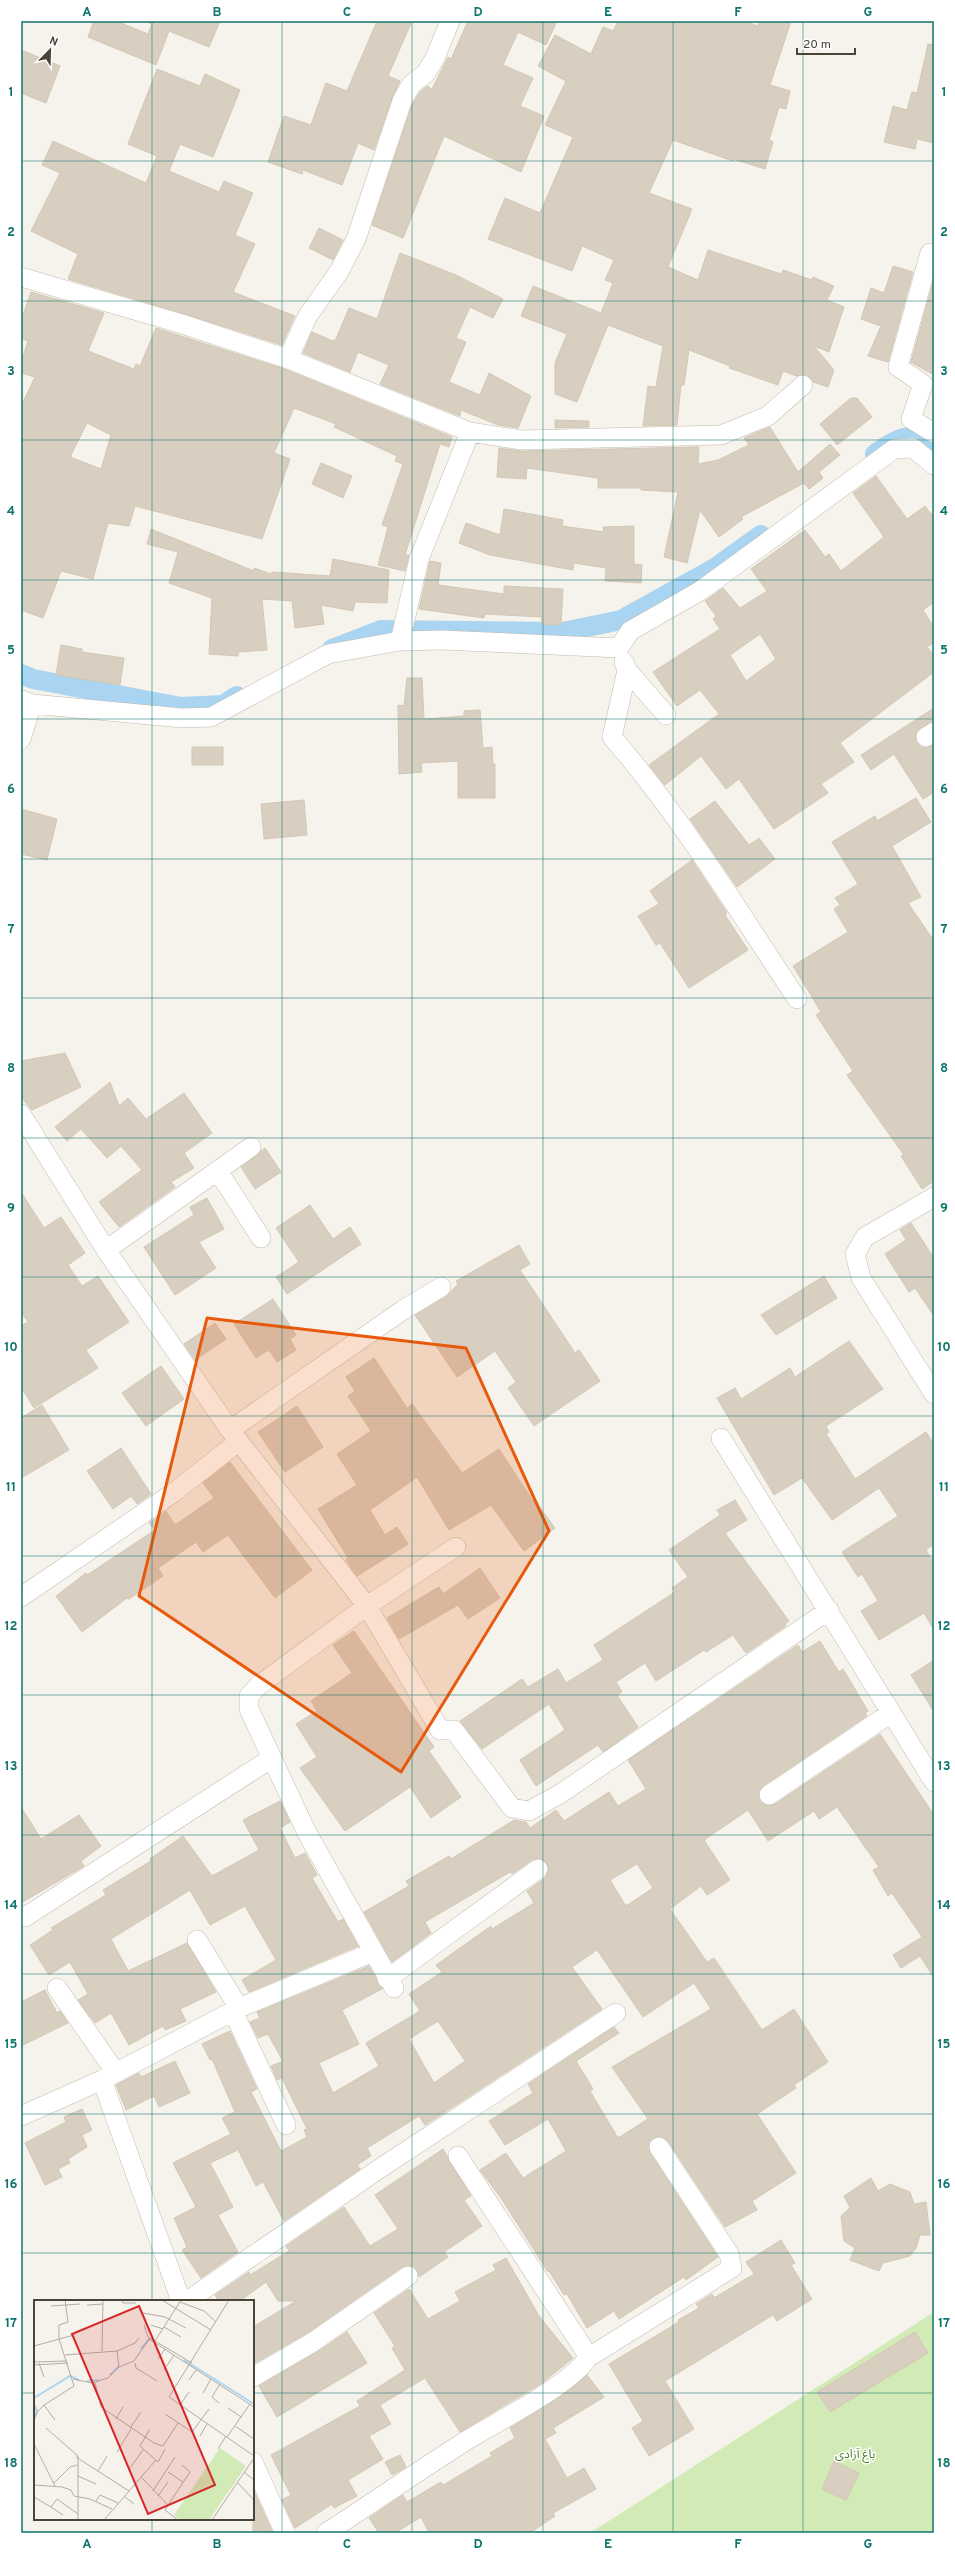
<svg xmlns="http://www.w3.org/2000/svg" width="955" height="2554" viewBox="0 0 955 2554" font-family="Overpass,'Noto Sans Arabic',sans-serif">
	<rect width="100%" height="100%" fill="#f6f3ec"/>
	<path fill="#d2eab5" d="M934,2312V2533H590Z"/>
	<g fill="none" stroke-linecap="round" stroke-linejoin="round">
		<path stroke="#a9d4f2" stroke-width="20" d="M875,454C893,441 913,428 934,444
			M332,649L381,630L563,632L621,620L715,568L761,535
			M21,674L33,679L181,707L223,705L237,696"/>
	</g>
	<path fill="#d8cfc1" stroke="#d3c7b4" fill-rule="evenodd" d="M94,21H116L148,34L152,24L145,21H220L209,47L169,31L156,65L88,37Z
		M377,21H412L388,76L400,81L392,98L374,150L358,143L342,185L303,170L302,174L268,162L284,116L311,125L326,83L347,91Z
		M468,21H557L546,45L518,32L503,65L533,78L520,106L544,116L521,172L444,136L403,238L372,225L412,105L420,92L427,86L432,89L448,57L451,59Z
		M618,21H744L758,26L760,21H791L770,85L790,91L786,109L779,107L769,140L773,142L765,169L733,159V161L673,140L649,193L692,209L668,267L698,280L708,250L781,274L783,270L812,280L813,277L834,286L827,300L844,307L829,352L814,346L834,370L828,387L813,382L807,375L797,376L783,371L778,385L729,368L730,366L689,350L684,385H681L677,425L643,426L648,386L656,387L663,346L608,325L577,402L555,394V363L567,334L521,316L533,286L601,313L613,283L605,280L614,260L582,246L572,271L488,239L505,198L540,213L573,137L545,125L566,81L538,66L555,35L591,54L603,27L613,31Z
		M928,44L934,45V143L917,139L915,149L884,142L893,106L907,110L912,92L917,93Z
		M21,50L60,66L46,103L21,93Z
		M157,69L200,86L205,74L240,90L213,157L180,144L169,171L219,192L224,181L253,193L235,235L255,244L233,292L295,316L282,345L185,314L68,279L78,254L31,231L60,173L42,165L53,141L146,183L157,156L128,144Z
		M319,228L343,240L333,260L309,248Z
		M400,253L456,275L503,299L493,318L470,307L456,338L466,342L449,382L480,395L489,373L531,396L518,428L498,425L461,410L460,416L380,384L389,365L358,352L350,372L303,353L312,332L333,341L336,339L349,308L377,319Z
		M893,266L913,272L888,362L868,356L881,326L861,319L871,288L884,293Z
		M934,279V366L932,374L911,362Z
		M31,292L104,313L88,351L134,369L136,364L140,366L156,328L284,369L452,437L449,447L440,444L405,555H409L405,571L378,565L388,527L382,525L403,464L395,461L397,456L334,427L336,424L294,408L274,453L290,459L262,539L135,506L129,526L108,523L93,579L61,571L43,618L21,610V406L35,377L21,373V363L28,341L21,338V321ZM87,423L111,435L101,469L70,457Z
		M851,398H857L872,417L837,445L820,424Z
		M555,420L589,421V427L555,428Z
		M770,427L798,472L830,444L840,455L819,472L823,478L809,489L804,483L741,517L743,519L719,537L700,510L687,563L664,557L678,492L641,490V488H598V478L527,468L526,479L497,477L499,448L521,451L699,447L698,464L718,460L749,445L744,438Z
		M321,463L352,476L343,498L312,484Z
		M876,476L907,519L925,506L934,518V602L923,610L934,627V642L927,647L934,655V672L840,743L854,762L821,784L828,793L774,829L739,779L726,789L701,756L665,785L649,765L719,714L700,690L677,706L653,672L720,629L713,619L716,616L705,601L723,588L740,608L767,591L751,569L805,530L825,557L829,554L841,571L884,537L853,493ZM760,634L776,659L746,681L730,655Z
		M504,509L563,520L562,526L604,532L603,527L634,526V564L642,565L641,583L605,581L606,568L574,563L573,570L490,555L459,543L466,523L500,535Z
		M151,529L254,571V568L271,574L272,572L330,576L333,559L389,570L387,603L355,602L353,611L321,605L324,624L295,628L292,601L262,599L267,650L238,652V656L209,654L212,598L169,583L178,552L147,544Z
		M430,561L441,563L438,585L504,594V586L563,589L561,625L541,624L542,617L485,614L484,618L419,609Z
		M61,645L82,649V652L124,658L120,685L56,675Z
		M407,678H422L424,719L464,716V711L480,710L483,748L492,747L493,764H495V798H458V761L421,763L422,772L399,774L398,705L404,706Z
		M934,708V721L920,728L915,737L921,747L927,748L934,745V792L923,799L894,754L871,770L861,755Z
		M192,747H223V765H192Z
		M916,798L931,822L892,846L921,897L908,903L934,941V1181L922,1189L901,1156L904,1155L847,1075L853,1071L816,1015L821,1012L793,966L848,932L834,909L840,905L835,898L858,884L832,842L875,816L877,821Z
		M304,800L307,835L264,839L261,804Z
		M715,801L749,845L759,838L775,859L737,887L690,819Z
		M21,809L57,819L47,860L21,854Z
		M692,860L727,913L725,915L748,950L689,988L660,943L656,945L638,916L659,904L650,891Z
		M65,1053L81,1087L32,1110L21,1097V1061Z
		M110,1082L119,1106L128,1098L146,1119L184,1093L212,1133L184,1153L194,1168L171,1182L175,1187L119,1227L99,1202L142,1170L121,1146L107,1158L81,1129L67,1141L55,1127Z
		M265,1148L281,1172L255,1189L241,1167Z
		M21,1192L44,1228L61,1217L85,1253L68,1265L82,1286L98,1276L129,1322L86,1350L98,1368L34,1408L21,1387V1326L28,1322L21,1312Z
		M207,1198L224,1229L199,1242L216,1268L175,1295L144,1247L194,1215L190,1207Z
		M310,1205L333,1239L350,1227L361,1244L287,1294L276,1277L299,1262L276,1228Z
		M911,1223L934,1258V1316L915,1288L909,1292L885,1254L906,1240L900,1230Z
		M519,1245L530,1264L520,1270L575,1353L579,1350L600,1381L534,1426L508,1388L516,1382L495,1351L457,1377L415,1315L447,1296L458,1284L456,1281Z
		M824,1276L837,1298L776,1335L761,1315Z
		M273,1299L296,1335L290,1339L296,1350L277,1362L269,1350L256,1358L234,1324Z
		M215,1323L226,1339L195,1360L184,1344Z
		M849,1341L883,1389L826,1426L829,1432L826,1434L855,1479L926,1432L934,1444V1544L926,1550L934,1563V1630L924,1613L879,1640L861,1611L878,1601L862,1574L858,1577L842,1552L898,1516L879,1488L832,1520L802,1478L774,1495L717,1398L735,1388L741,1399L790,1368L795,1377Z
		M374,1358L407,1408L412,1404L462,1473L499,1449L533,1501L534,1499L555,1528L524,1551L491,1505L449,1530L417,1477L370,1510L385,1535L397,1527L408,1544L357,1576L346,1560L348,1558L318,1509L357,1485L337,1454L371,1431L348,1396L355,1391L346,1377Z
		M161,1366L184,1399L146,1426L122,1393Z
		M42,1405L69,1450L21,1478V1418Z
		M297,1406L323,1447L285,1472L258,1432Z
		M121,1448L151,1494L137,1504L131,1496L113,1509L87,1471Z
		M230,1462L312,1570L275,1598L228,1535L203,1552L196,1542L158,1568L163,1576L129,1599L127,1598L82,1632L56,1596L86,1573L87,1575L155,1530L149,1523L166,1511L175,1525L214,1498L203,1483Z
		M735,1500L747,1520L725,1533L789,1621L785,1624L786,1626L746,1653L733,1635L706,1652L704,1650L656,1681L645,1663L616,1682L622,1692L617,1695L638,1727L603,1752L598,1745L536,1786L520,1760L565,1730L549,1704L482,1749L460,1721L522,1679L528,1687L558,1669L566,1683L603,1660L594,1645L675,1592L672,1588L688,1577L669,1550L720,1515L717,1510Z
		M480,1568L500,1598L468,1619L458,1605L399,1639L387,1618L439,1587L443,1594Z
		M354,1631L434,1747L429,1751L461,1797L431,1818L410,1787L345,1831L300,1768L317,1757L296,1724L317,1711L311,1701L352,1673L333,1645Z
		M820,1641L839,1672L843,1669L868,1711L865,1713L867,1716L763,1786L758,1796L765,1805L775,1804L880,1734L934,1815V1978L920,1956L901,1968L893,1955L922,1937L892,1893L888,1896L873,1870L879,1867L837,1807L819,1819L814,1811L768,1841L748,1810L704,1840L730,1880L707,1895L701,1886L670,1909L707,1962L714,1958L762,2030L794,2009L828,2062L794,2085L796,2088L757,2114L796,2173L752,2201L757,2210L725,2227L668,2141L658,2136L649,2142L650,2153L718,2257L686,2280L684,2277L619,2319L614,2311L587,2328L567,2294L564,2295L549,2271L548,2272L501,2198L480,2170L506,2153L523,2178L566,2151L548,2119L505,2145L489,2121L533,2093L528,2084L614,2027L619,2033L576,2061L593,2089L590,2091L618,2138L648,2119L612,2067L711,2009L694,1983L643,2017L597,1950L572,1967L602,2009L425,2125L419,2116L367,2148L371,2156L357,2165L360,2169L284,2221L263,2182L256,2186L238,2150L210,2163L233,2207L218,2215L238,2252L201,2278L182,2250L187,2247L174,2218L196,2207L173,2163L231,2134L222,2118L235,2112L212,2059L210,2060L202,2044L230,2031L257,2089L251,2092L281,2151L307,2137L304,2130L307,2129L282,2078L277,2080L271,2066L283,2061L268,2034L258,2038L250,2022L260,2018L257,2012L369,1966L382,1989L342,2010L359,2044L319,2063L333,2093L379,2066L366,2043L420,2011L409,1994L442,1972L436,1965L491,1926L492,1929L534,1903L527,1891L545,1878L549,1867L542,1859L532,1860L512,1874L510,1872L425,1922L431,1933L392,1962L364,1912L409,1886L406,1881L449,1856L451,1859L514,1820L526,1822L530,1828L556,1810L564,1821L609,1792L618,1806L646,1789L628,1760L798,1645L802,1652ZM637,1864L653,1888L626,1906L610,1880ZM438,2021L465,2061L434,2083L409,2039Z
		M934,1660V1712L911,1675Z
		M280,1801L290,1822L280,1828L295,1858L305,1853L317,1875L312,1878L338,1922L343,1919L358,1946L249,1992L242,1980L276,1960L245,1906L210,1925L190,1890L111,1939L128,1971L187,1943L216,1992L180,2009L186,2021L165,2030L163,2026L129,2045L111,2013L95,2023L78,2000L88,1994L70,1962L49,1975L30,1945L53,1930L51,1928L106,1895L103,1890L151,1861L150,1859L183,1836L212,1876L259,1850L243,1820Z
		M21,1807L41,1839L79,1815L101,1846L81,1861L84,1866L21,1903Z
		M45,1990L57,2013L60,2011L68,2023L21,2046V2002Z
		M175,2061L190,2093L159,2107L154,2096L126,2110L116,2085L139,2073L141,2077Z
		M82,2109L92,2130L82,2135L87,2147L68,2159L70,2163L58,2169L62,2177L45,2185L25,2143L66,2122L64,2117Z
		M443,2149L471,2196L464,2200L482,2226L444,2252L448,2257L419,2277L417,2270L413,2266L402,2267L307,2333L253,2364V2327L296,2301H278L266,2282L240,2301H219L215,2295L249,2272L250,2275L289,2251L286,2246L344,2207L370,2246L398,2229L375,2195Z
		M871,2178L878,2191L890,2184L910,2192L914,2204L926,2202L930,2235H920L916,2248L910,2256L883,2263L879,2271L850,2260L855,2248L844,2241L841,2216L850,2208L844,2196Z
		M781,2240L795,2263L791,2265L812,2299L777,2321L773,2315L665,2381L694,2429L649,2456L632,2428L643,2421L609,2364L679,2322L678,2320L699,2308L696,2304L712,2294L714,2298L754,2274L746,2262Z
		M506,2258L539,2316L573,2358L542,2383L460,2432L425,2378L380,2405L391,2424L369,2436L383,2459L348,2480L357,2496L334,2508L332,2504L295,2528L282,2500L291,2495L271,2455L360,2406L357,2401L405,2370L392,2348L395,2346L374,2313L409,2289L428,2319L460,2301L455,2292L496,2270L493,2265Z
		M347,2332L367,2363L277,2417L259,2386L319,2351Z
		M915,2332L928,2353L830,2412L817,2392Z
		M587,2375L604,2397L553,2428L556,2433L545,2439L567,2478L584,2468L596,2489L553,2513L555,2516L530,2533H429L421,2517L395,2533H379L369,2518L403,2495L407,2502L441,2482L443,2485L492,2456L490,2453L515,2438L510,2428L554,2401Z
		M400,2455L406,2467L392,2475L385,2462Z
		M834,2461L859,2473L846,2500L822,2489Z
		M253,2489L273,2533H253Z"/>
	<g fill="none" stroke-linecap="round" stroke-linejoin="round">
		<defs>
			<path id="minor" d="M930,253L898,367L923,384L911,419L934,433
				M21,277L182,324L288,359L470,432L521,440L721,435L768,416L803,385
				M288,359L307,317L340,270L356,239L402,101L411,85L426,73L435,58L450,21
				M400,641L419,559L470,432
				M619,648L630,631L700,591L894,449L913,448L934,465
				M624,662L627,670L666,715
				M627,670L612,737C682,818 738,910 797,999
				M21,700L32,704L182,718L211,717L328,654L400,641L442,640L619,648
				M926,737L934,732
				M21,739L32,704
				M21,1114L106,1250L230,1430L367,1606L440,1730H454L512,1808L529,1811L560,1794L829,1610
				M218,1171L261,1238
				M934,1197L865,1237L855,1254L861,1278L934,1394
				M106,1250L251,1147
				M230,1430L403,1310L441,1287
				M721,1438L934,1782
				M21,1597L173,1493L238,1442
				M769,1795L891,1713
				M25,1917L272,1758
				M197,1940L239,2008
				M387,1979L538,1869
				M57,1988L116,2073
				M394,1988L306,1831L249,1709V1696L259,1685L367,1606L456,1547
				M233,2011L286,2125
				M102,2080L181,2301
				M21,2116L102,2080L239,2008L373,1952
				M458,2156L589,2357
				M187,2301L379,2169L616,2013
				M253,2377L313,2342L408,2276
				M253,2462L285,2533
				M326,2533C372,2503 417,2472 464,2442C499,2420 565,2389 589,2357L732,2268L729,2254L659,2147"/>
		</defs>
		<use href="#minor" stroke="#c2bbae" stroke-width="20"/>
		<use href="#minor" stroke="#fff" stroke-width="19"/>
	</g>
	<path fill="#e8590c" fill-opacity="0.2" stroke="#e8590c" stroke-width="3" stroke-linejoin="round" d="M207,1318L466,1348L549,1531L401,1772L139,1596Z"/>
	<path fill="none" stroke="#0f766e" stroke-width="1" stroke-opacity="0.55" d="M152,21V2301M282,21V2533M412,21V2533M543,21V2533M673,21V2533M803,21V2533M21,161H934M21,301H934M21,440H934M21,580H934M21,719H934M21,859H934M21,998H934M21,1138H934M21,1277H934M21,1416H934M21,1556H934M21,1695H934M21,1835H934M21,1974H934M21,2114H934M21,2253H934M21,2393H35M253,2393H934M152,2519V2533"/>
	<g text-anchor="middle" dominant-baseline="central" stroke-width="3" stroke-linejoin="round" paint-order="stroke">
		<g font-size="12" fill="#4a7f2a" stroke="#fff">
			<text x="855" y="2455">باغ آزادی</text>
		</g>
	</g>
	<g transform="translate(34 2300)">
		<rect width="220" height="220" fill="#f6f3ec"/>
		<path d="M186,148L212,166L175,220H147L140,215Z" fill="#d2eab5"/>
		<path fill="none" stroke="#a9d4f2" stroke-width="2" d="M107,49L116,38M150,60L220,104M76,75L85,66M53,81L65,80M0,98L36,76L45,80M0,104L3,111L0,117"/>
		<path fill="none" stroke="#b2ada4" stroke-width="1" d="M88,0L89,3H102M128,0L177,30M195,0L135,97L220,156M146,2L170,11L182,22M53,5L69,4M17,6L46,4M109,13L131,17L152,28M110,25L114,37L158,63M117,25L129,29M130,27L147,37M121,41L147,0M0,46L40,35M68,51L69,0M83,51L85,67M31,55L83,51L101,43L105,38M124,59L131,49M0,62L33,61M5,63L10,77M101,63L102,68L123,81M0,65L34,63M130,70L140,55M39,79L58,83L74,78L85,67L100,61L115,39L220,107M155,80L162,70M61,83L67,107L120,143L129,146L144,123M169,93L177,79M185,103L178,97L186,84M10,105L21,120M146,105L155,92M194,108L207,117M131,114L158,132L175,109M82,119L89,107M0,120L4,111L10,105L40,86L25,39V25L34,22L31,0M201,126L220,139M12,128L44,156V220M96,128L107,112M116,129L106,146L124,162M166,136L173,124M193,137L216,104M0,144L21,186M184,149L192,136M83,152L97,129M42,157L95,191M124,162L131,149M96,168L109,150M64,171L73,156M134,172L149,182M210,172L220,180M44,176L62,184M107,177L134,205L131,210L144,220M203,182L219,199M20,183L36,167L43,165M0,185L28,187L37,190L40,196L56,199L78,209M119,191L141,157M90,196L100,204M124,196L134,182M0,197L17,207M62,201L66,195L84,203M134,205L156,172L148,165M29,215L17,207L23,199L44,214M70,220L122,160M178,220L220,158"/>
		<path fill="#d62828" fill-opacity="0.15" stroke="#d62828" stroke-width="2" d="M105,6L181,185L114,214L38,34Z"/>
		<rect width="220" height="220" fill="none" stroke="#4b4439" stroke-width="2"/>
	</g>
	<rect width="955" height="2554" fill="none" stroke="#ffffff" stroke-width="44"/>
	<g transform="translate(50 50) rotate(23)" stroke="#ffffff" stroke-width="3" paint-order="stroke">
	<path d="M0-3L7 15L0 10L-7 15Z" fill="#4b4439"/>
	<text y="-6" font-size="11" font-weight="bold" text-anchor="middle" fill="#4b4439">N</text>
	</g>
	<path d="M797 48v6h58v-6" fill="none" stroke="#4b4439" stroke-width="2"/>
	<text x="803" y="48" font-size="12" fill="#4b4439" stroke="#ffffff" stroke-width="3" paint-order="stroke">20 m</text>
	<rect x="22" y="22" width="911" height="2510" fill="none" stroke="#0f766e" stroke-width="1.5"/>
	<g font-size="13" text-anchor="middle" font-weight="bold" fill="#0f766e">
		<text x="87" y="16">A</text>
		<text x="217" y="16">B</text>
		<text x="347" y="16">C</text>
		<text x="478" y="16">D</text>
		<text x="608" y="16">E</text>
		<text x="738" y="16">F</text>
		<text x="868" y="16">G</text>
		<text x="11" y="96">1</text>
		<text x="944" y="96">1</text>
		<text x="11" y="236">2</text>
		<text x="944" y="236">2</text>
		<text x="11" y="375">3</text>
		<text x="944" y="375">3</text>
		<text x="11" y="515">4</text>
		<text x="944" y="515">4</text>
		<text x="11" y="654">5</text>
		<text x="944" y="654">5</text>
		<text x="11" y="793">6</text>
		<text x="944" y="793">6</text>
		<text x="11" y="933">7</text>
		<text x="944" y="933">7</text>
		<text x="11" y="1072">8</text>
		<text x="944" y="1072">8</text>
		<text x="11" y="1212">9</text>
		<text x="944" y="1212">9</text>
		<text x="11" y="1351">10</text>
		<text x="944" y="1351">10</text>
		<text x="11" y="1491">11</text>
		<text x="944" y="1491">11</text>
		<text x="11" y="1630">12</text>
		<text x="944" y="1630">12</text>
		<text x="11" y="1770">13</text>
		<text x="944" y="1770">13</text>
		<text x="11" y="1909">14</text>
		<text x="944" y="1909">14</text>
		<text x="11" y="2048">15</text>
		<text x="944" y="2048">15</text>
		<text x="11" y="2188">16</text>
		<text x="944" y="2188">16</text>
		<text x="11" y="2327">17</text>
		<text x="944" y="2327">17</text>
		<text x="11" y="2467">18</text>
		<text x="944" y="2467">18</text>
		<text x="87" y="2548">A</text>
		<text x="217" y="2548">B</text>
		<text x="347" y="2548">C</text>
		<text x="478" y="2548">D</text>
		<text x="608" y="2548">E</text>
		<text x="738" y="2548">F</text>
		<text x="868" y="2548">G</text>
	</g>
</svg>
